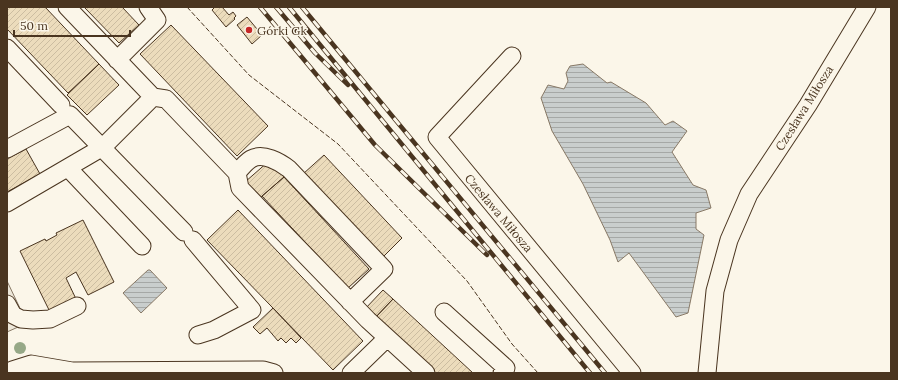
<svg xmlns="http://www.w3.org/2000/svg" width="898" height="380" viewBox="0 0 898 380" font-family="Lora,serif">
	<defs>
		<pattern id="water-rules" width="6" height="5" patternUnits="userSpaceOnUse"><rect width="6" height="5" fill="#c9cecd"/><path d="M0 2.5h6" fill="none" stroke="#a5a8a6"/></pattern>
		<pattern id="building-hatch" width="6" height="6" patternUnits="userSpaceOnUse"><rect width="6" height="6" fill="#ecdcbc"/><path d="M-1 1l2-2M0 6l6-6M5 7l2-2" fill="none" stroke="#ccbda1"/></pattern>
	</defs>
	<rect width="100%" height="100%" fill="#fbf6e9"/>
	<path fill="#ede7d9" stroke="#887966" d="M7,281L27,323L7,332Z"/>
	<path fill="url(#water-rules)" stroke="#887966" d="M583,64L607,83L611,82L646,103L665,125L673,121L687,131L672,152L693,185L706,190L711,208L696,213V229L704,235L688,313L676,317L629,253L618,262L610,240L583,184L552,131L541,98L548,85L564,89L568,81L566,73L570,66Z
		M148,270H150L167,288L141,313L123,293Z"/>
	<path fill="url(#building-hatch)" stroke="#4a3520" d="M7,7H45L99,64L68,93L7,29Z
		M84,7H122L139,25L119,43Z
		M215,7H222L229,15L233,12L236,16L234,18L235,19L226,27L212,10Z
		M247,17L262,35L252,44L237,25Z
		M171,25L268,126L237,156L140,54Z
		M99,64L119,85L87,115L67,95Z
		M26,149L40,174L7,192V159Z
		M324,155L402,238L382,258L303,174Z
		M269,161L284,177L260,198L245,182Z
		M284,177L369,269L348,288L262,196Z
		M238,210L363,341L333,370L207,240Z
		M83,220L114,282L88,295L76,272L66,278L77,301L51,314L20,251L45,239L46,241L57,235L56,233Z
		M383,290L393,299L374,319L364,310Z
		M393,299L473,373H432L374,319Z
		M273,308L301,338L296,343L291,338L286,343L281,338L278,341L267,328L260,334L253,327Z"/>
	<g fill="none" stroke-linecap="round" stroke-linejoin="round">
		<defs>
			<path id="minor" d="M67,7L153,97L166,99L237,173C241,168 246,162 251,159C263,152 280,162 289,169L384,269L350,302
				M7,48L61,105
				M512,56L437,137L632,373
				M117,60L157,20L148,7
				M7,149L70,115L184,232
				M68,168L142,246
				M237,173L240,188L368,320L426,373
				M7,203L103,147L153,97
				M193,240L252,310L214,330L198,335
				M7,304L13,315L21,319L33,320L50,319L77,306
				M444,312L506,368L502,373
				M12,370L31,364L72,371L263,370L274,373
				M351,373L387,338
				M707,373L715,291L729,240L749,194L808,105L867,7"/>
		</defs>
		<use href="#minor" stroke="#4a3520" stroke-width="19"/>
		<use href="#minor" stroke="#fbf6e9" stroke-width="17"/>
		<defs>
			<path id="rail" d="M260,7L375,145L487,255
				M276,7L315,53L348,85
				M289,7L590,373
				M302,7L605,373"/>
		</defs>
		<use href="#rail" stroke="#4a3520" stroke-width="4.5"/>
		<use href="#rail" stroke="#fbf6e9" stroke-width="3" stroke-dasharray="9" stroke-linecap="butt"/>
		<path stroke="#4a3520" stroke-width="1" stroke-dasharray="5 2" stroke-linecap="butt" d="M187,7L249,75L338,144L467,281L512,344L538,373"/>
	</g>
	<circle fill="#96a887" cx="20" cy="348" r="6"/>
	<circle fill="#c62828" stroke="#fbf6e9" stroke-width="1.5" cx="249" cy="30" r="4"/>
	<g text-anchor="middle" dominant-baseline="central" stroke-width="3" stroke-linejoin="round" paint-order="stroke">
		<g font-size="12" fill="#4a3520" stroke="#fbf6e9" text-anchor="start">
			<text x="257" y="30">Górki Gk</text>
		</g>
		<g font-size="12" fill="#4a3520" stroke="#fbf6e9">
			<text transform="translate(804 108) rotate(-58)">Czesława Miłosza</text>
			<text transform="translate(499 213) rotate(50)">Czesława Miłosza</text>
		</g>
	</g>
	<rect width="898" height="380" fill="none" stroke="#4a3520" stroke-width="16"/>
	<path d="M14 30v6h116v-6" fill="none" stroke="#4a3520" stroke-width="2"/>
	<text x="20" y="30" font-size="12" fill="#4a3520" stroke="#fbf6e9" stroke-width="3" paint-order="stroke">50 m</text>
</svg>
